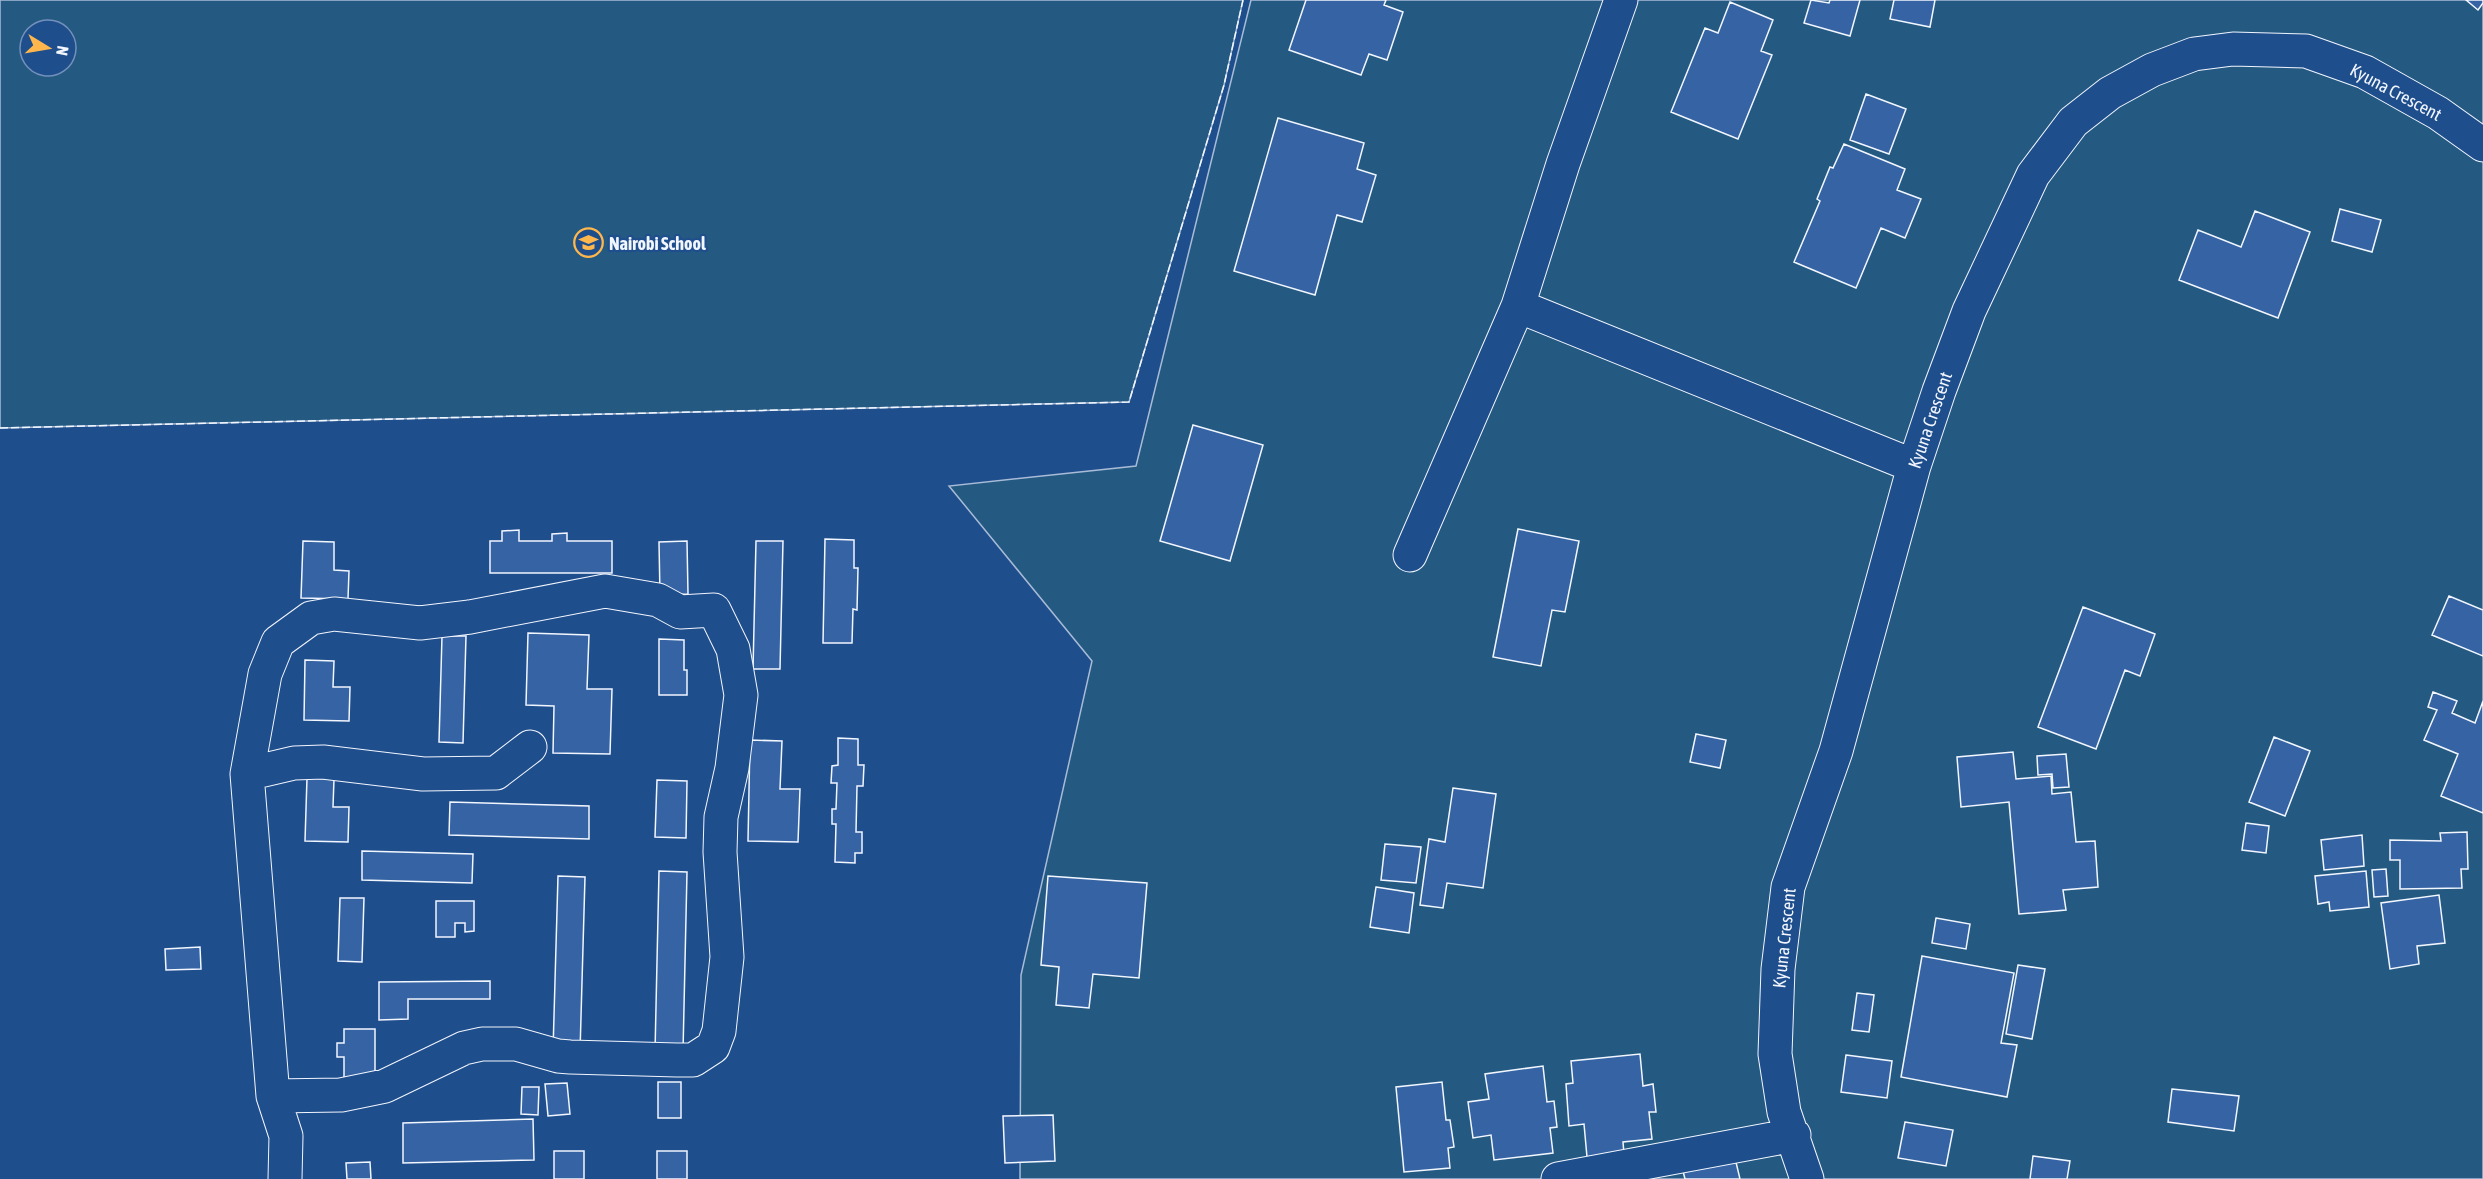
<svg xmlns="http://www.w3.org/2000/svg" width="2483" height="1179" viewBox="0 0 2483 1179" font-family="'Asap Condensed',sans-serif">
	<rect width="100%" height="100%" fill="#1f4e8c"/>
	<path fill="#245a82" stroke="#a8bbd7" stroke-width="1.5" fill-rule="evenodd" d="M0,0H1243L1224,85L1129,402L0,428ZM30,30H66V66H30Z
		M1251,0H2483V1179H1020L1021,975L1092,661L949,486L1136,466Z"/>
	<path fill="#3563a3" stroke="#f2f6ff" stroke-width="1.5" d="M1306,0H1386L1384,5L1403,12L1387,60L1369,54L1361,75L1289,50Z
		M1811,0L1829,3L1830,0H1860L1850,36L1804,23Z
		M1894,0H1935L1930,27L1890,19Z
		M2466,0H2483V3L2478,10Z
		M1730,2L1773,20L1761,51L1772,55L1738,139L1671,112L1705,28L1718,33Z
		M1866,94L1906,109L1889,154L1850,140Z
		M1278,118L1364,143L1357,169L1376,175L1362,222L1337,215L1315,295L1234,271Z
		M1844,144L1905,169L1897,190L1921,199L1905,238L1881,228L1856,288L1794,262L1820,201L1817,199L1830,167L1833,168Z
		M2340,209L2381,220L2372,252L2332,241Z
		M2255,211L2310,232L2278,318L2179,280L2198,230L2241,247Z
		M1193,425L1263,445L1230,561L1160,541Z
		M1518,529L1579,541L1565,612L1552,610L1541,666L1493,657Z
		M519,530V541H552V534L567,533V541H612V573H490V541H502V531Z
		M825,539L854,540V568H858L857,610L853,609L852,643H823Z
		M303,541L334,542V570L349,571L348,599L301,598Z
		M687,541L688,594L660,595L659,542Z
		M756,541H783L780,669H753Z
		M2449,596L2483,610V656L2432,635Z
		M2083,607L2155,634L2140,676L2125,670L2096,749L2038,727Z
		M528,633L589,635L587,689H612L610,754L553,753L554,706L526,705Z
		M442,636H466L463,743L439,742Z
		M659,639L684,640V670H687V695H659Z
		M305,660L334,661L333,687H350L349,721L304,720Z
		M2433,692L2457,701L2452,713L2475,723L2483,701V813L2441,796L2458,754L2424,740L2437,710L2428,707Z
		M1696,734L1726,740L1720,768L1690,762Z
		M2274,737L2310,751L2285,816L2249,802Z
		M838,738L858,739V765H864L863,786H857L856,832H862V853H855V863L835,862L836,824H832V809H836L837,783H831L832,766L838,765Z
		M750,740L782,741L780,789H800L798,842L748,841Z
		M2013,752L2016,779L2051,776L2052,794L2071,792L2076,842L2095,841L2098,887L2063,890L2066,910L2019,914L2009,802L1961,807L1957,757Z
		M2066,754L2069,787L2053,788L2052,774L2038,775L2037,756Z
		M307,778L334,779L333,807H349L348,842L305,841Z
		M657,780L687,781L686,838L655,837Z
		M1453,788L1496,794L1483,888L1447,883L1443,908L1420,905L1429,839L1445,842Z
		M450,802L589,806V839L449,835Z
		M2246,823L2269,826L2266,853L2242,850Z
		M2467,832L2468,869H2461L2462,888L2400,889V860H2390V840L2441,841L2440,833Z
		M2362,835L2364,866L2324,870L2321,840Z
		M1385,844L1421,847L1416,883L1381,880Z
		M362,851L473,854L472,883L362,880Z
		M2386,869L2388,896L2374,897L2372,870Z
		M659,871L687,872L683,1052H655Z
		M2366,871L2369,907L2330,911L2329,902L2318,904L2315,876Z
		M558,876L585,877L580,1052L553,1051Z
		M1048,876L1147,883L1139,978L1093,974L1089,1008L1056,1005L1059,967L1041,965Z
		M1376,887L1414,893L1409,933L1370,927Z
		M2439,895L2445,943L2417,946L2419,964L2390,969L2381,903Z
		M340,898H364L362,962L338,961Z
		M436,901H474V931L465,932V923H455V937H436Z
		M1936,918L1970,924L1966,949L1932,943Z
		M200,947L201,969L166,970L165,949Z
		M1922,956L2014,973L2001,1043L2017,1045L2007,1097L1901,1077Z
		M2018,965L2045,969L2032,1039L2006,1034Z
		M490,981V999H408V1019L379,1020V982Z
		M1857,993L1874,995L1869,1032L1852,1030Z
		M344,1029H375V1084H344V1057H337V1043H344Z
		M1640,1054L1643,1086L1653,1084L1656,1112H1649L1652,1139L1623,1142L1624,1154L1587,1157L1584,1124L1569,1126L1566,1084L1573,1083L1571,1061Z
		M1846,1055L1892,1061L1887,1098L1841,1092Z
		M1543,1066L1547,1102L1554,1101L1557,1127L1550,1128L1553,1153L1494,1160L1491,1135L1473,1138L1468,1102L1489,1099L1485,1074Z
		M658,1082H681V1118H658Z
		M1442,1082L1446,1120H1450L1454,1147L1448,1148L1450,1168L1404,1172L1396,1087Z
		M567,1083L570,1114L548,1116L545,1084Z
		M522,1087H539L538,1115L521,1114Z
		M2172,1089L2239,1096L2234,1131L2168,1122Z
		M1053,1115L1055,1161L1005,1163L1003,1116Z
		M533,1119L534,1160L403,1163V1123Z
		M1905,1122L1953,1130L1946,1166L1898,1158Z
		M554,1151H584V1179H554Z
		M657,1151H687V1179H657Z
		M2033,1156L2070,1161L2067,1179H2030Z
		M1735,1158L1740,1179H1685L1683,1171Z
		M370,1162L371,1179H347L346,1163Z"/>
	<g fill="none" stroke-linecap="round" stroke-linejoin="round">
		<defs>
			<path id="minor" d="M1518,306L1914,466
				M1410,555L1518,306L1563,164L1621,0
				M247,774L294,763L323,762L423,774L496,773L530,747
				M273,1096L341,1095L385,1086L464,1048L482,1044H516L558,1056L570,1057L677,1060H693L713,1047L719,1031L727,957L720,852L721,817L732,768L741,695L733,649L714,610L680,612L658,600L605,591L470,617L420,623L334,614L311,618L278,642L265,674L247,774L273,1096L286,1136L285,1179
				M1558,1179L1794,1135
				M1807,1179L1784,1112L1775,1054L1778,969L1788,887L1836,751L1914,466L1939,391L1969,311L2033,175L2073,122L2110,93L2152,70L2194,54L2233,49L2306,51L2365,72L2438,113L2483,145"/>
		</defs>
		<use href="#minor" stroke="#f2f6ff" stroke-width="35"/>
		<use href="#minor" stroke="#1f4e8c" stroke-width="33"/>
		<path stroke="#f2f6ff" stroke-width="1.5" stroke-dasharray="8 3" stroke-linecap="butt" d="M0,428L1129,402L1224,85L1243,0"/>
	</g>
	<defs>
		<symbol id="school-ring" viewBox="-11 -11 22 22"><circle r="9.5" fill="#1f4e8c" stroke="#ffb74d" stroke-width="1.5"/><path d="M0-5L7-2L0 1L-7-2ZM-4 1L0 2.5L4 1V4Q0 6-4 4Z" fill="#ffb74d"/></symbol>
	</defs>
	<g fill-rule="evenodd">
		<use href="#school-ring" x="572" y="226" width="33" height="33"/>
	</g>
	<g text-anchor="middle" dominant-baseline="central" stroke-width="4.5" stroke-linejoin="round" paint-order="stroke">
		<g font-size="18" fill="#f2f6ff" stroke="#1f4e8c">
			<text transform="translate(2396 92) rotate(28)">Kyuna Crescent</text>
			<text transform="translate(1930 420) rotate(-71)">Kyuna Crescent</text>
			<text transform="translate(1784 938) rotate(-84)">Kyuna Crescent</text>
		</g>
		<g font-size="18" font-weight="bold" fill="#f2f6ff" stroke="#1f4e8c" text-anchor="start">
			<text x="609" y="243">Nairobi School</text>
		</g>
	</g>
	<g transform="translate(48 48) rotate(101)"><circle r="28" fill="#1f4e8c" stroke="#7391ba" stroke-width="1.5"/>
	<path d="M0-4.5L10 22L0 15L-10 22Z" fill="#ffb74d"/>
	<text y="-9" font-size="16" font-weight="bold" text-anchor="middle" fill="#f2f6ff">N</text>
	</g>
</svg>
